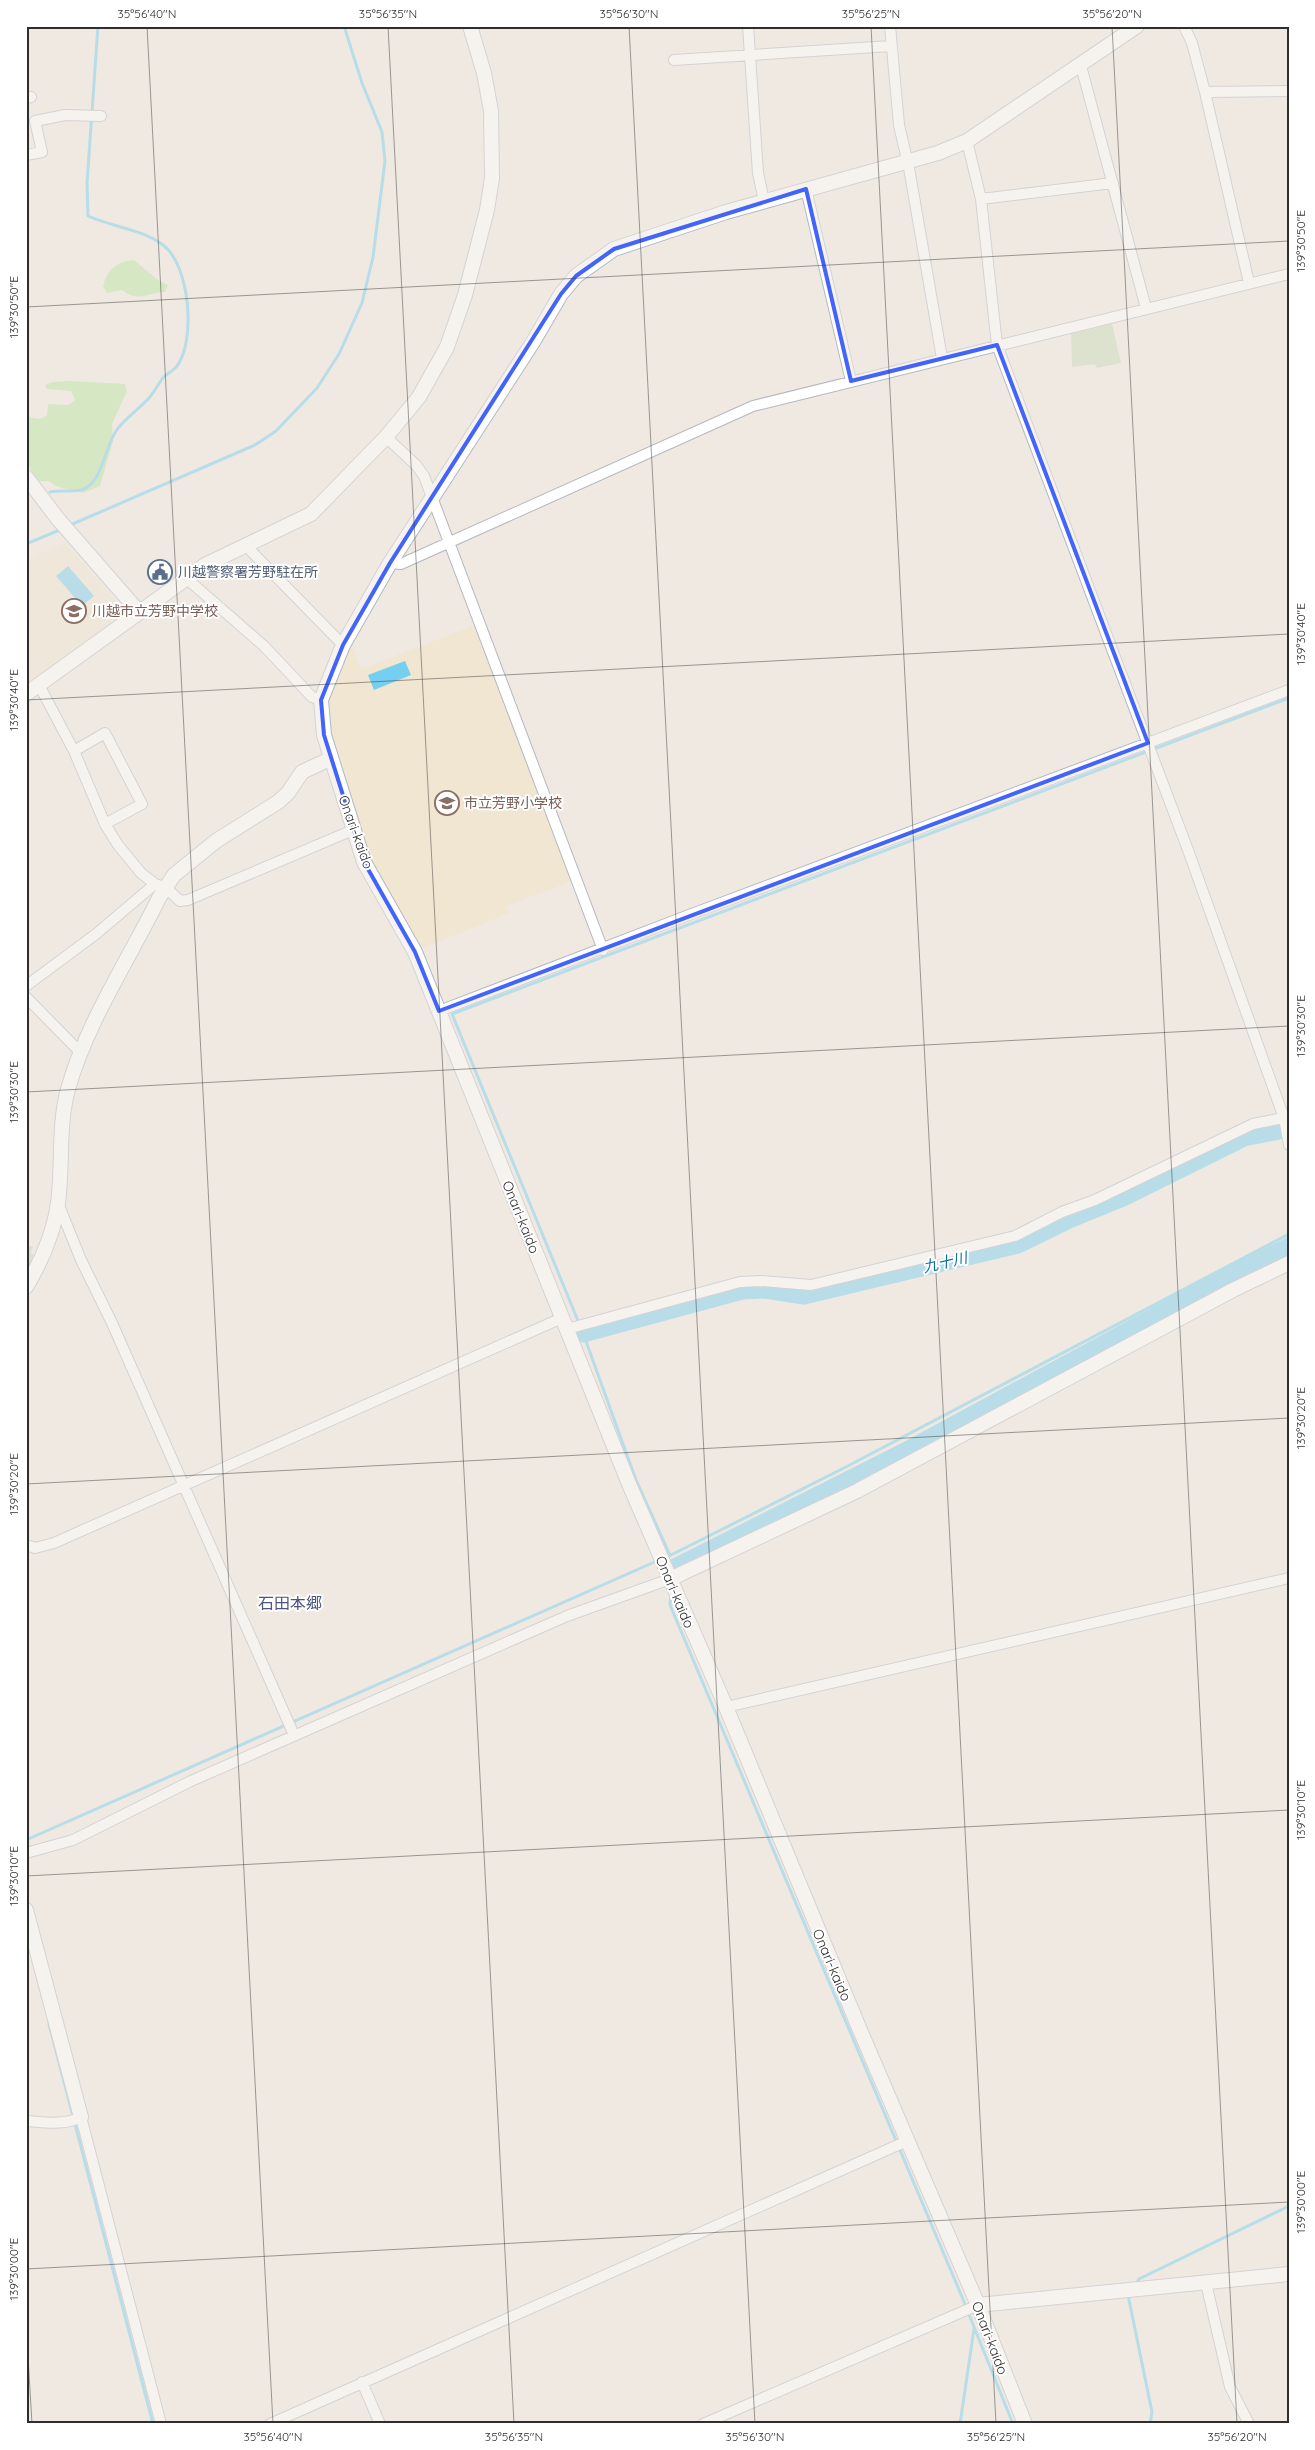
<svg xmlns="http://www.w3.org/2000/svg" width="1315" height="2450" viewBox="0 0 1315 2450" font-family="Quicksand,'Noto Sans JP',sans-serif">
	<rect width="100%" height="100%" fill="#efe9e1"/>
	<path fill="#f0e6d1" d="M65,543L122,608L121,615L26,683V559Z
		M476,625L571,878L570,882L506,906L509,913L420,949L369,856L328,729L327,702L343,660L352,646L361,669Z"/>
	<path fill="#b6e59e" d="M134,260L159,281L168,285L165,292C145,293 140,303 122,290L107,293L103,286C108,269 116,262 134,260Z
		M70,381L125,384L127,391L112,424L113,441L100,486L83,493C69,488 59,490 49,481H39C22,464 26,438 26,415C34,419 40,421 47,415L48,404L69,405L75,400L71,391L47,389L45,385L53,382Z"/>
	<path fill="#c8d9b8" d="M1112,324L1121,363L1097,368L1095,364L1072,367L1071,334Z
		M26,1244L33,1247L31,1253L35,1256L28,1271Z"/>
	<path fill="#75cff0" d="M68,566L94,596L82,606L56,576Z
		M405,661L411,675L374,690L368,675Z"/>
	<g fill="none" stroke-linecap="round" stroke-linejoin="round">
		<path stroke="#75cff0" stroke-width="3" d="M50,492C60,490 71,492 81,490C104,484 104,443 119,427C128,416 140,408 149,398C154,392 158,385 162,379C166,374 173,371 177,366C196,340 190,265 163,245C142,229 112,227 88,216L87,183L98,26
			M68,526L255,445L276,431L317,388L339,354L362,303L373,257L385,161L382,132L362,83L344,26
			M26,544L62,529
			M670,1555L636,1480L583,1333L452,1014L1289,698
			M669,1556L844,1468L1289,1234
			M671,1594L670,1605L962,2297L1013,2424
			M26,1840L659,1560
			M49,2024L153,2424
			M1136,2284L1139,2279L1289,2206
			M1128,2295L1152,2412L1150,2424
			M960,2424L974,2329"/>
		<path stroke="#75cff0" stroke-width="19" d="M583,1333L742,1290L765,1289L804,1295L1018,1244L1069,1219L1123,1197L1244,1137L1289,1128
			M675,1568L905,1452L1236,1273L1289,1247"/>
		<defs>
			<path id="minor" d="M748,26L758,173L764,201
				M890,26L899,125L909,168L942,358
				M1184,26L1192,43L1205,92L1249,283
				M674,60L891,46
				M1081,66L1146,308
				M1205,92L1289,91
				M26,98L31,97
				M967,141L981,199L997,345L1188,850L1284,1118L1289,1145
				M26,155L42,152L35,121L65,115L101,116
				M806,189L851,381
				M981,199L1113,183
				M386,437L416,465L424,476L603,950
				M247,543L251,551L343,645
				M390,563L401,564L753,406L1289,274
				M186,578L264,646L312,697L321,700
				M39,685L74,751L105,824L118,845L141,873L155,884L165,887L180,901L188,900L353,830
				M74,751L105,733L142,804L105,824
				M26,986L96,934L155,884
				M26,997L80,1052
				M439,1011L689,915L1289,690
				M58,1203L81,1260L112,1323L294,1735
				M567,1329L740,1282L761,1281L811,1285L1015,1236L1062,1212L1095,1200L1253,1124L1289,1117
				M26,1545L35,1548L54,1543L562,1318
				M726,1707L1289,1578
				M26,1853L73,1840L191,1781L567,1616L670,1579
				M26,2121C44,2122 64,2126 81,2117L161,2424
				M1206,2283L1230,2387L1249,2424
				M362,2382L380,2424
				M270,2424L907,2141
				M703,2424L978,2305"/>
			<path id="tertiary" d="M26,477L58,519L139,612
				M26,694L205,565L311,514L386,437L419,397L447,347L465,295L487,210L492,178L491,111L484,73L470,26
				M26,1287C41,1262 54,1232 58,1203C63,1165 58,1126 68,1089C87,1022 128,961 159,898L174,875L216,841L278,802L288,793L302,772L330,759
				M670,1579L857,1491L1233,1290L1289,1263
				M26,1910L81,2117
				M978,2305L1289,2274
				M1025,2424L978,2305L860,2030L726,1707L629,1484L415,952L364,862L324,735L321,700L343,645L390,563L533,342L561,294L576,276L614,249L726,212L938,153L967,141L1137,26"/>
		</defs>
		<use href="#minor" stroke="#b4b7c1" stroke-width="12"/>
		<use href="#tertiary" stroke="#b4b7c1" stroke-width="16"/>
		<use href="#minor" stroke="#fff" stroke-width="10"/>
		<use href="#tertiary" stroke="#fff" stroke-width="14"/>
	</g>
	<path d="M0 0H1315V2450H0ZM806,189L851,381L997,345L1148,743L439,1011L415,952L364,862L324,735L321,700L343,645L390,563L561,294L576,276L614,249Z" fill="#efe9e1" fill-opacity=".55" fill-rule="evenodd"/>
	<path fill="none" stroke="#4264fb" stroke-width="4" stroke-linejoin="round" d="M806,189L851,381L997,345L1148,743L439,1011L415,952L364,862L324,735L321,700L343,645L390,563L561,294L576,276L614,249Z"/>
	<path fill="none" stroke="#2e2e2e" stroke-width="1" stroke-opacity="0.45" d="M147,26L273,2424M388,26L514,2424M629,26L755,2424M871,26L996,2424M1112,26L1237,2424M26,307L1289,241M26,700L1289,634M26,1092L1289,1026M26,1484L1289,1418M26,1876L1289,1810M26,2269L1289,2202M26,2323L32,2424"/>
	<defs>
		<symbol id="civic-ring" viewBox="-11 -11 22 22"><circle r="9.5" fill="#fff" stroke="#5c6f8a" stroke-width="1.5"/><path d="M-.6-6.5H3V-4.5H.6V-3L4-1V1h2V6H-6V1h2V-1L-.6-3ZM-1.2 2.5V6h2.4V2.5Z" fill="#5c6f8a"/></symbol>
		<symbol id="school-ring" viewBox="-11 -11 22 22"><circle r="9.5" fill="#fff" stroke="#8d6e63" stroke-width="1.5"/><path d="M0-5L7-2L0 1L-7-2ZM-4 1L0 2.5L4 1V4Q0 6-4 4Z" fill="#8d6e63"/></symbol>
	</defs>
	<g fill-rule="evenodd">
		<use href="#civic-ring" x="146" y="558" width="28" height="28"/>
		<use href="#school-ring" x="60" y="597" width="28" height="28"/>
		<use href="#school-ring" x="433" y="789" width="28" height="28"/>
	</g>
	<g text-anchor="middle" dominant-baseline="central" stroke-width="4" stroke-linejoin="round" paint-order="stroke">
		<g font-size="14" fill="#4e5e75" stroke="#fff" text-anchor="start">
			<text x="178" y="572">川越警察署芳野駐在所</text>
		</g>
		<g font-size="14" fill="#785e54" stroke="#fff" text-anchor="start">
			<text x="92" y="611">川越市立芳野中学校</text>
			<text x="464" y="803">市立芳野小学校</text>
		</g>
		<g font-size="14" fill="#2e2e2e" stroke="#fff">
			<text transform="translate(356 832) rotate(70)">Onari-kaido</text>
			<text transform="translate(521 1217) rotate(68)">Onari-kaido</text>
			<text transform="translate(675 1592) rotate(67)">Onari-kaido</text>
			<text transform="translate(832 1965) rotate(67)">Onari-kaido</text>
			<text transform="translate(990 2338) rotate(69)">Onari-kaido</text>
		</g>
		<g font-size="15" font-style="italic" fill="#0d6fa3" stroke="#fff">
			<text transform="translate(945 1262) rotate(-13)">九十川</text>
		</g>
		<g font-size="16" fill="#4d5680" stroke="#fff">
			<text x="290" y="1603">石田本郷</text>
		</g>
	</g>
	<rect width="1315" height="2450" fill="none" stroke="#ffffff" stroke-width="55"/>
	<rect x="28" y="28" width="1260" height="2394" fill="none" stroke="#2e2e2e" stroke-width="2"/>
	<g font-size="12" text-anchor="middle" fill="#2e2e2e">
		<text x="147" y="18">35°56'40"N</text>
		<text x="388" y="18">35°56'35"N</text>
		<text x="629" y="18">35°56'30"N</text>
		<text x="871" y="18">35°56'25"N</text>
		<text x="1112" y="18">35°56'20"N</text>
		<text transform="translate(1301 241) rotate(-90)" y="4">139°30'50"E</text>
		<text transform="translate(14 307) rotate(-90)" y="4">139°30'50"E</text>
		<text transform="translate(1301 634) rotate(-90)" y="4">139°30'40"E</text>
		<text transform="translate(14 700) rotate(-90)" y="4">139°30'40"E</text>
		<text transform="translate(1301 1026) rotate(-90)" y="4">139°30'30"E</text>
		<text transform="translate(14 1092) rotate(-90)" y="4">139°30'30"E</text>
		<text transform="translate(1301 1418) rotate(-90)" y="4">139°30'20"E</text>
		<text transform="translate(14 1484) rotate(-90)" y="4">139°30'20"E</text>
		<text transform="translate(1301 1810) rotate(-90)" y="4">139°30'10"E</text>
		<text transform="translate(14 1876) rotate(-90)" y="4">139°30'10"E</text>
		<text transform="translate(1301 2202) rotate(-90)" y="4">139°30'00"E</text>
		<text transform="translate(14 2269) rotate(-90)" y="4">139°30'00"E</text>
		<text x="273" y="2441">35°56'40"N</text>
		<text x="514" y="2441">35°56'35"N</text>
		<text x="755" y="2441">35°56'30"N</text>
		<text x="996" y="2441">35°56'25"N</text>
		<text x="1237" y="2441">35°56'20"N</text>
	</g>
</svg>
